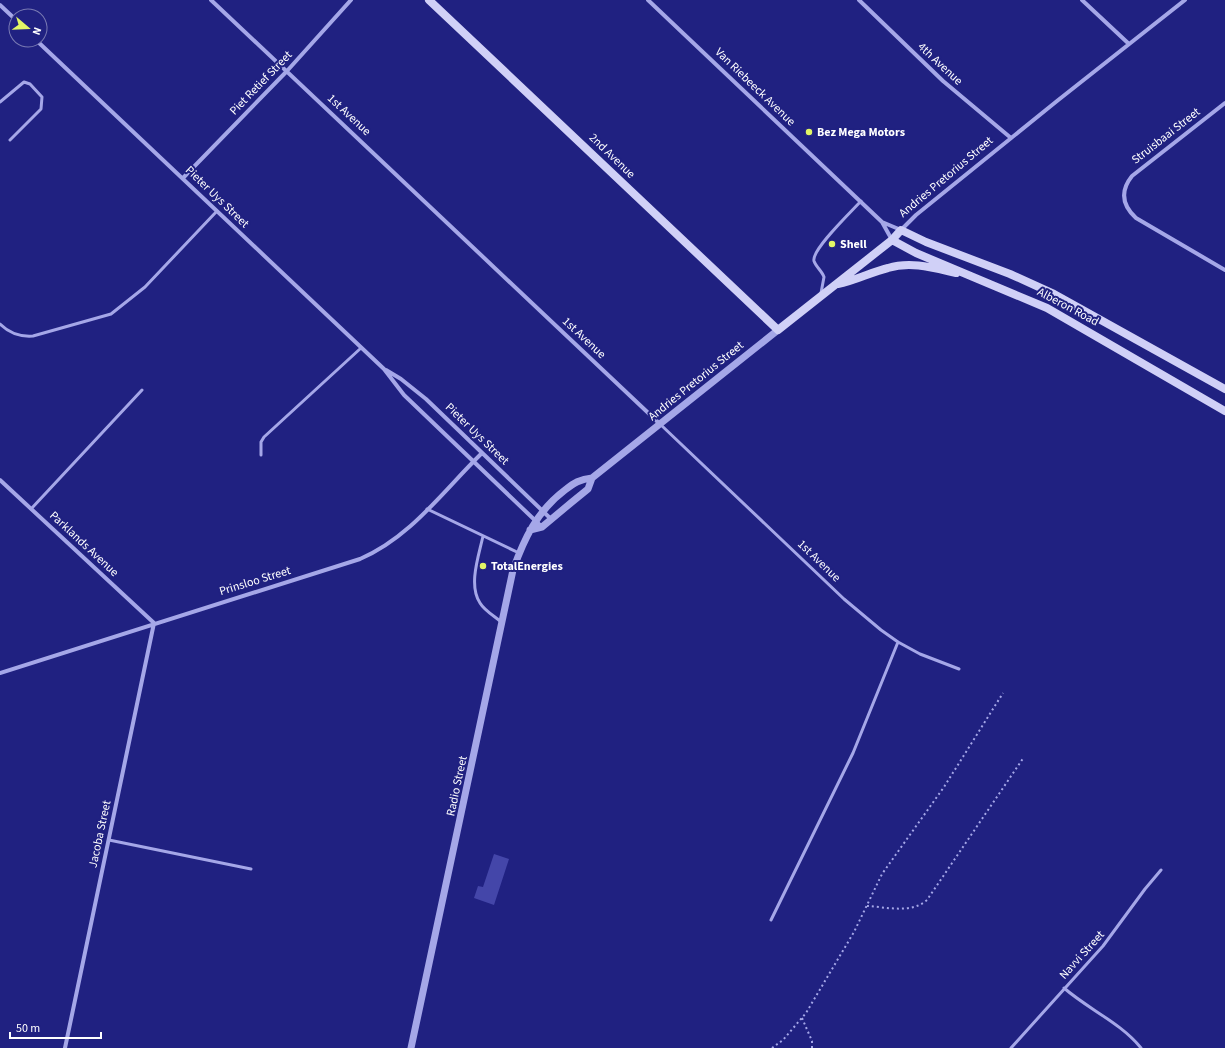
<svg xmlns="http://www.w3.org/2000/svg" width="1225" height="1048" viewBox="0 0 1225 1048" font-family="'Source Sans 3',sans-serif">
	<rect width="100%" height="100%" fill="#202181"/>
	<path fill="#4446a9" d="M494,854L509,859L494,905L474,898L478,886L483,887Z"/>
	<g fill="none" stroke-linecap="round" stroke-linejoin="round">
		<path stroke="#a5a7e8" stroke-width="2" stroke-dasharray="2 3" stroke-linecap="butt" d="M867,906C886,907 911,914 927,900L1024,757
			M802,1018L812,1041V1048
			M772,1048L783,1040L806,1013L854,932L882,874L944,787L1003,693"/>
		<path stroke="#a5a7e8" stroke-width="3" d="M0,102L24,82L30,84L42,97L41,109L10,140
			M821,293L824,277C822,271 816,267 814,261C811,250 852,211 861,201
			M0,324C10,334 20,337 33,336L111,314L145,287L217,211
			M661,425L844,599L881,630L898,642L920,654L959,669
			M261,455V442L264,437L361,348
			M31,509L142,390
			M427,509L519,553
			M483,536C479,555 468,585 480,603C484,610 494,616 500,621
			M109,840L251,869
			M771,920L853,753L898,642
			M1064,988C1088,1009 1121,1023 1141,1048
			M1011,1048L1103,946L1145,889L1161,870"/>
		<path stroke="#a5a7e8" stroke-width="4" d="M211,0L661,425
			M648,0L882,222L892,240
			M859,0L943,81L1011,138
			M1082,0L1129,44
			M0,5L16,20
			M36,40L384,369L404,395L542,527
			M1225,103L1132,176C1120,191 1122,205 1136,218L1225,270
			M183,178L287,71L351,0
			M882,222L901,230L916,215L1057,101L1185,0
			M386,370L401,379L426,399L551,519
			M0,480L154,623L65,1048
			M0,673L360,559C411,537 443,491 482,453"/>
		<path stroke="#a5a7e8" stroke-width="7" d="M530,530L542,527L572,502L588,489L592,478L778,330
			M411,1048L513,570C524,539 537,511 565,490C574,483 580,479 592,478"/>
		<path stroke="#d0d0f7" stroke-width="8" d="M429,0L778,330L892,240L901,230L926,242L1010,274L1054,294L1225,389
			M892,240L916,253L1047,308L1225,411
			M838,284C855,281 871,272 888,268C911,261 934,268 956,273"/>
	</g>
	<g fill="#e2f666" stroke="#202181" stroke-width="1.5">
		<circle cx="809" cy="132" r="4"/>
		<circle cx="832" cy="244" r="4"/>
		<circle cx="483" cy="566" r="4"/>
	</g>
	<g text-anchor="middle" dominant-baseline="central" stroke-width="4" stroke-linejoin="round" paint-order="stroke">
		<g font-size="12" fill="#fff" stroke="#202181">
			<text transform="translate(940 64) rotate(43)">4th Avenue</text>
			<text transform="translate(261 83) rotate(-46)">Piet Retief Street</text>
			<text transform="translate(755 87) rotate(44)">Van Riebeeck Avenue</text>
			<text transform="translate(349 115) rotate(43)">1st Avenue</text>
			<text transform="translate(1166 136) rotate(-38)">Struisbaai Street</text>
			<text transform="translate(612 156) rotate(44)">2nd Avenue</text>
			<text transform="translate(946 177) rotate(-40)">Andries Pretorius Street</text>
			<text transform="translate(217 197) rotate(44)">Pieter Uys Street</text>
			<text transform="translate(1068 307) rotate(28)">Alberon Road</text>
			<text transform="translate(584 338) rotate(43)">1st Avenue</text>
			<text transform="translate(696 381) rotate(-39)">Andries Pretorius Street</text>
			<text transform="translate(477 434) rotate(44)">Pieter Uys Street</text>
			<text transform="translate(84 544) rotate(43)">Parklands Avenue</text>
			<text transform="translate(819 561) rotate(44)">1st Avenue</text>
			<text transform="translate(255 581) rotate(-17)">Prinsloo Street</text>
			<text transform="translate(457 786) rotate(-78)">Radio Street</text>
			<text transform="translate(100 834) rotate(-78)">Jacoba Street</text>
			<text transform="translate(1082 955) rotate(-48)">Navvi Street</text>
		</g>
		<g font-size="12" font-weight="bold" fill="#fff" stroke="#202181" text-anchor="start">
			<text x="817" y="132">Bez Mega Motors</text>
			<text x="840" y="244">Shell</text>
			<text x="491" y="566">TotalEnergies</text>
		</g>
	</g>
	<g transform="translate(28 28) rotate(109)"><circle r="19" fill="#202181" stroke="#797ab3"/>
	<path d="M0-3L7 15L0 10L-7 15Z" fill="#e2f666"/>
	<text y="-6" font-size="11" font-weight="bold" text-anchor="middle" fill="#ffffff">N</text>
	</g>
	<path d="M10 1032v6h91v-6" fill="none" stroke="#ffffff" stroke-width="2"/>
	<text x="16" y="1032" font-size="12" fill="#ffffff" stroke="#202181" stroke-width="3" paint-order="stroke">50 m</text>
</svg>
